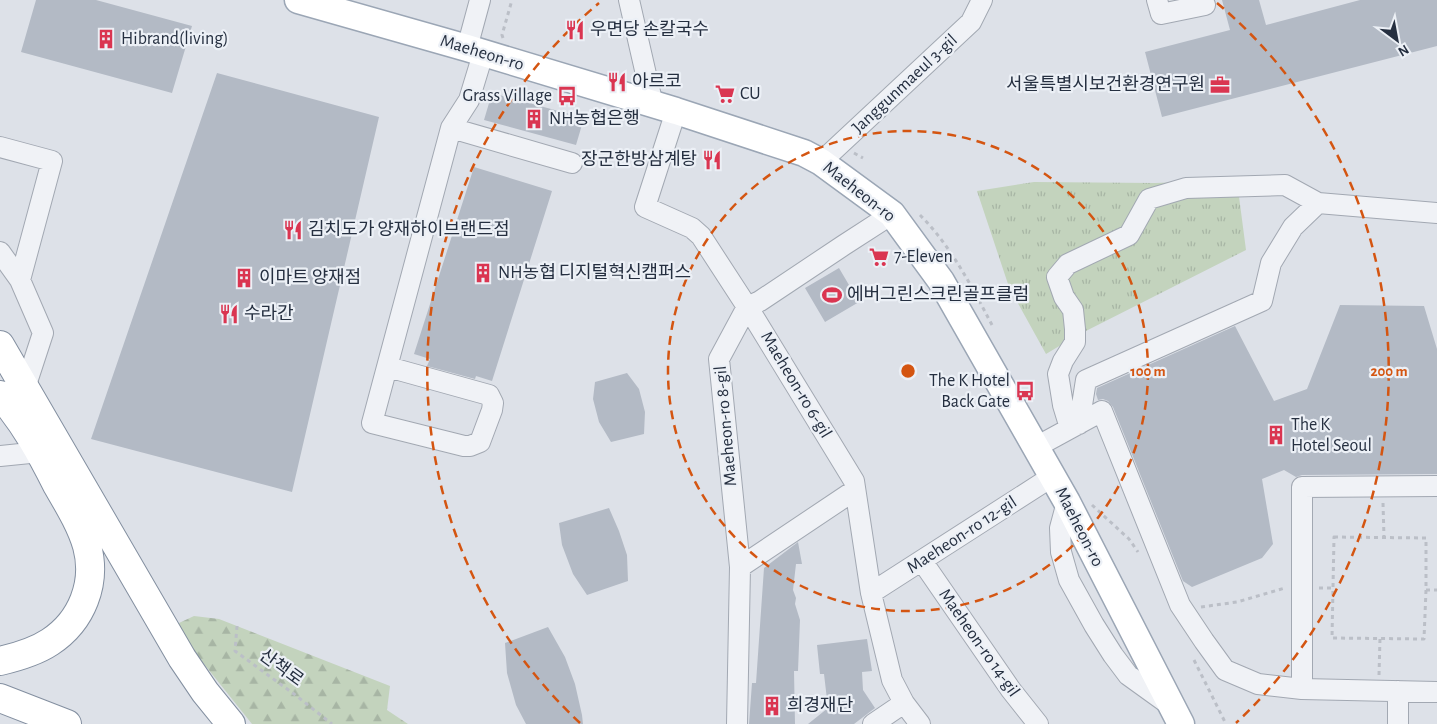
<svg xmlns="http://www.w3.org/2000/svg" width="1437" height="724" viewBox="0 0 1437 724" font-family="'Alegreya Sans','Noto Sans KR',sans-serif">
	<defs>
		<pattern id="grass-tufts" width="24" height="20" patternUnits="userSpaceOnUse" patternTransform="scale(1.25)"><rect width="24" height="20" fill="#c3d3bd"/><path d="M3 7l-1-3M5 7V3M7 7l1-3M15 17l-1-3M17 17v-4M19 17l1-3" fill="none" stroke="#a7b5a4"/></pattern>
		<pattern id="forest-firs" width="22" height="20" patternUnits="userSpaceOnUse" patternTransform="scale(1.25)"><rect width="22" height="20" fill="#c3d3bd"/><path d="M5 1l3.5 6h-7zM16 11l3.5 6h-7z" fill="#a7b5a4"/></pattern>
	</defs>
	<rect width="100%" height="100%" fill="#dde1e8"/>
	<path fill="url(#grass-tufts)" d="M1215,181L1238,189L1246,250L1076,336L1046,354L1009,287L977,191L1034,182L1155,183Z"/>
	<path fill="url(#forest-firs)" d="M194,616L219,619L390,686L387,710L408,724H252L180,634L179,623Z"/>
	<path fill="#b3bac5" d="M36,0H96L192,26L172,93L21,52Z
		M1222,0H1259L1266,25L1360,0H1437V46L1162,117L1145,52L1230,30Z
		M217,73L379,117L292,492L91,439Z
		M492,93L584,118L576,145L484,120Z
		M474,167L552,191L492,381L476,376L475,379L427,366L430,359L414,354Z
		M839,268L859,302L825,322L805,288Z
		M1340,305L1424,306L1437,349V474L1302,475L1296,477L1284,470L1262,479L1273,544L1262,558L1192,587L1183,581L1113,407L1108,401L1103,399L1098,400L1096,394L1097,388L1235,326L1274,401L1307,389Z
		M627,373L639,389L645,412L644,434L611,442L599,422L593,399L595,382Z
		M609,508L619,531L627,555L628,581L587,595L573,574L562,545L559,523Z
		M798,542L802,564H796L793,590L796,598L795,604L800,620L798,671H794L795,724H749L752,683H756L764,568Z
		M548,627L565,657L575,684L582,715L583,724H526L516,705L507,673L505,643Z
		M867,639L872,671L862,672L863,690L875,708L854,724H808L828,708L824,674H820L817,645Z"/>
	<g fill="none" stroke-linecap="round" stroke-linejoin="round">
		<defs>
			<path id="minor" d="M629,0L653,105
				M1157,0L1161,14L1205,5
				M467,48L480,0
				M676,111L645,207L692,228L701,236L755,319L854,481L871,593L892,680L904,703L920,724
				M451,128L572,163
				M0,147L52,161L20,280
				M821,162L971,22L982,0
				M0,252L20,280L43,333L25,388
				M388,367L489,395L493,403L492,410L480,442L470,446H464L372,423L451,128L469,100L483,54
				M1079,424L1086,380L1262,301L1271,263L1293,227L1318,203
				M1070,428L1063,405L1058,374L1063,361L1075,342V329L1073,310L1064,297L1057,277L1068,264L1129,235L1149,199L1186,188L1285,185L1318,203L1437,213
				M1036,447L1102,411L1180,605L1204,641L1225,670L1258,684L1302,689
				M0,456L40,452
				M1437,486L1302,487V689L1437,692
				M1067,502L1060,528L1061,552L1069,580L1094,625L1113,655L1128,675L1171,706
				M922,561L1011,690L1038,724
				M740,567L855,490
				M871,593L1053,476
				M1398,691V724
				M737,724L740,567L719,359L747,307L760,301L844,245L892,214
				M873,724L904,703"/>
			<path id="major" d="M298,0L467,48L676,111L804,153L821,162L892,214L941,281L1067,502L1181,724"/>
			<path id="highway" d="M0,345L182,658L205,692L231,724
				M0,395C24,422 41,453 57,485C68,504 81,525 87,546C97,583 82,621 50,642C35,652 17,657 0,661
				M0,698L67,724"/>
		</defs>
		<use href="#minor" stroke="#a2a8b2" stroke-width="22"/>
		<use href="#major" stroke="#9ba6b5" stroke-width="29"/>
		<use href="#highway" stroke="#838fa0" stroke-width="30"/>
		<path stroke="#bbbfc7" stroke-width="3" stroke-dasharray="4 4" stroke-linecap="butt" d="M503,38L502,35L512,0
			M854,153L863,158
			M920,215C951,246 972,287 992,325
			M1383,503L1384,537
			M1092,505L1129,539L1138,552
			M1334,537L1426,538V590L1424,639L1332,638Z
			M1319,588H1333
			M1426,590H1437
			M1201,607L1237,602L1285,588
			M237,626L235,651L294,694L332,724
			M1194,660L1226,724
			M1379,675L1380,638"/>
		<use href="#minor" stroke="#f0f2f6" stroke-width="20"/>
		<use href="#major" stroke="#fff" stroke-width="26"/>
		<use href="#highway" stroke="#fff" stroke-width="28"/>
	</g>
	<g fill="none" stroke="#d45511" stroke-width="2.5" stroke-dasharray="9 6">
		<circle cx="908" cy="371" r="240"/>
		<path d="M580 723A481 481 0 0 1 599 3M1217 3A481 481 0 0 1 1236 723"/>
	</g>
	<defs>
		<symbol id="restaurant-bare" viewBox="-9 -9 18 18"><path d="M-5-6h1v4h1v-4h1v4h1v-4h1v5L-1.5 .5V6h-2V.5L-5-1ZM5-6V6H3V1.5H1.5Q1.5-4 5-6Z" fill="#da3551" stroke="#ecf0f6" stroke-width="2.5" paint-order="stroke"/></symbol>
		<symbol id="building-bare" viewBox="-9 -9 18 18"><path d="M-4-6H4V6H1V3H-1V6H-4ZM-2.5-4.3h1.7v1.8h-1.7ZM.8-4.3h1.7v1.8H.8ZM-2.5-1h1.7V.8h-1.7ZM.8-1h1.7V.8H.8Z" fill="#da3551" stroke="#ecf0f6" stroke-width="2.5" paint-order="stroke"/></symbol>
		<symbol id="office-bare" viewBox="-9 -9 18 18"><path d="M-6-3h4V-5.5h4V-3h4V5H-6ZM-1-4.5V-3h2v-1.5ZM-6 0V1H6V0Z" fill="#da3551" stroke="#ecf0f6" stroke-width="2.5" paint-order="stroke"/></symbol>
		<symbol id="supermarket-bare" viewBox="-9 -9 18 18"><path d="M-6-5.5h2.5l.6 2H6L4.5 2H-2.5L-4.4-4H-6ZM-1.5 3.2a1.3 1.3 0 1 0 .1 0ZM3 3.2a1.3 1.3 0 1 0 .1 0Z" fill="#da3551" stroke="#ecf0f6" stroke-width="2.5" paint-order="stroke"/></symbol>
		<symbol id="bus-bare" viewBox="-9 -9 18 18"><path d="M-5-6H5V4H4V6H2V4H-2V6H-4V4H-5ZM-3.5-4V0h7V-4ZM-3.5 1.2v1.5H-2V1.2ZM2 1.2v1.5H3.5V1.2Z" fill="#da3551" stroke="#ecf0f6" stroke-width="2.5" paint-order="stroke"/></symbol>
		<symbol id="stadium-bare" viewBox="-9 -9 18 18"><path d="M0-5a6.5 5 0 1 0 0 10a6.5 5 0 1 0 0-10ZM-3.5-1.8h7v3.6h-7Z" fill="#da3551" stroke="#ecf0f6" stroke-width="2.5" paint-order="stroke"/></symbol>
	</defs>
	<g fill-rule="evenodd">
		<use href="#restaurant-bare" x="561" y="16" width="28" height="28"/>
		<use href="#building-bare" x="92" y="25" width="28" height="28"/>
		<use href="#restaurant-bare" x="603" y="68" width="28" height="28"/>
		<use href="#office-bare" x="1206" y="71" width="28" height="28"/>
		<use href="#supermarket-bare" x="711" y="80" width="28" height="28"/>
		<use href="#bus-bare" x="553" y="82" width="28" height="28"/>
		<use href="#building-bare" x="520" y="105" width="28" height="28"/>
		<use href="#restaurant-bare" x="698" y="146" width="28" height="28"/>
		<use href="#restaurant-bare" x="279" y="216" width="28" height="28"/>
		<use href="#supermarket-bare" x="865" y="243" width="28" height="28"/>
		<use href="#building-bare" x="469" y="259" width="28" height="28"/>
		<use href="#building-bare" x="230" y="264" width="28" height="28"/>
		<use href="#stadium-bare" x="818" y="281" width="28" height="28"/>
		<use href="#restaurant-bare" x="215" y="300" width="28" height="28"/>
		<use href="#bus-bare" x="1011" y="377" width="28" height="28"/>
		<use href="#building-bare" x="1262" y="421" width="28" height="28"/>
		<use href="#building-bare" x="758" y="692" width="28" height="28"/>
	</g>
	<g text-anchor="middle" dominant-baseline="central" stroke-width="4.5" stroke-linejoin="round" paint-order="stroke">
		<g font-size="18" fill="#252f40" stroke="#ecf0f6" text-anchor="start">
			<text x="590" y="30">우면당 손칼국수</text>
			<text x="121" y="39">Hibrand(living)</text>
			<text x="632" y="82">아르코</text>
			<text x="1205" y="85" text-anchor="end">서울특별시보건환경연구원</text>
			<text x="740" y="94">CU</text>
			<text x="552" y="96" text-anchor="end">Grass Village</text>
			<text x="549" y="119">NH농협은행</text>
			<text x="697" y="160" text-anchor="end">장군한방삼계탕</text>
			<text x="308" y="230">김치도가 양재하이브랜드점</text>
			<text x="894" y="257">7-Eleven</text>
			<text x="498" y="273">NH농협 디지털혁신캠퍼스</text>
			<text x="259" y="278">이마트 양재점</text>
			<text x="847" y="295">에버그린스크린골프클럼</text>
			<text x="244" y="314">수라간</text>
			<text x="1010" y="381" text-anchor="end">The K Hotel<tspan x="1010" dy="21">Back Gate</tspan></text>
			<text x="1291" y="425">The K<tspan x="1291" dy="21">Hotel Seoul</tspan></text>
			<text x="787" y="706">희경재단</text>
		</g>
		<g font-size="18" fill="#252f40" stroke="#ecf0f6">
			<text transform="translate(482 53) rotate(17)">Maeheon-ro</text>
			<text transform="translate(905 84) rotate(-43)">Janggunmaeul 3-gil</text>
			<text transform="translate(859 192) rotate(38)">Maeheon-ro</text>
			<text transform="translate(796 385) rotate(59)">Maeheon-ro 6-gil</text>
			<text transform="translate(726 426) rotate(-95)">Maeheon-ro 8-gil</text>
			<text transform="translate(1079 527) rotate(63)">Maeheon-ro</text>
			<text transform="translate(962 535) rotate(-33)">Maeheon-ro 12-gil</text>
			<text transform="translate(979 643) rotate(55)">Maeheon-ro 14-gil</text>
			<text transform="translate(281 668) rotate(36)">산책로</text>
		</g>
	</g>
	<circle cx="908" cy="371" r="8" fill="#d45511" stroke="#ecf0f6" stroke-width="2.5"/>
	<g font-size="15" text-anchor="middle" font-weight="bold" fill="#d45511" stroke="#ecf0f6" stroke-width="4.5" stroke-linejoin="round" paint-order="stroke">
		<text x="1148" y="376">100 m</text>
		<text x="1389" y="376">200 m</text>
	</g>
	<g transform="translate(1397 40) rotate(148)" stroke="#ecf0f6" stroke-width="4" paint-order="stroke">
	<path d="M0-4L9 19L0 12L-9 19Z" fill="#252f40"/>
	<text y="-8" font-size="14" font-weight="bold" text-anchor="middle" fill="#252f40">N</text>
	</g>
</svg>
